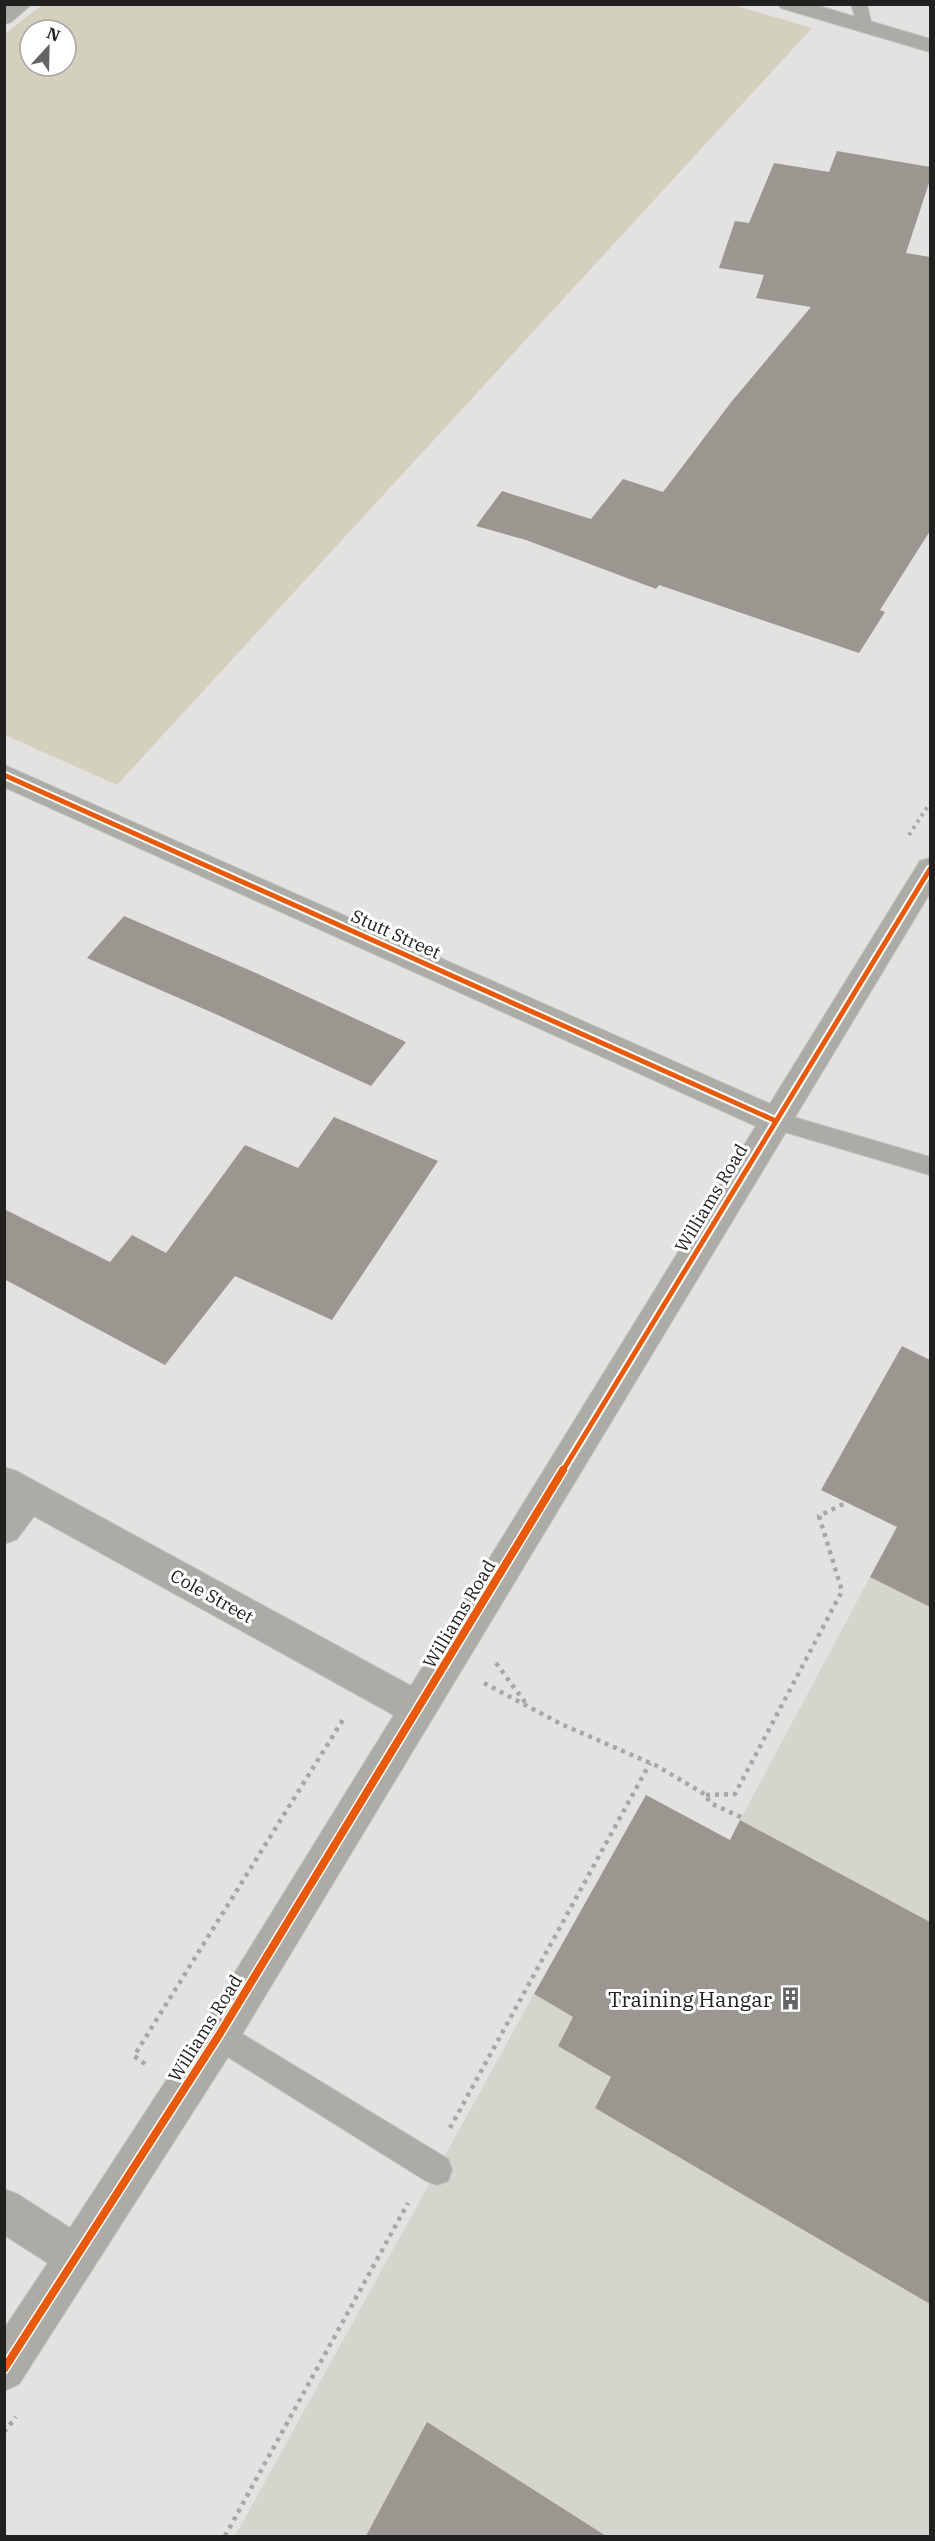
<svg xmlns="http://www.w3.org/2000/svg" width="935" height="2541" viewBox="0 0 935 2541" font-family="'IBM Plex Serif',serif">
	<rect width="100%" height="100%" fill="#e3e2e1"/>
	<path fill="#d5d4cd" d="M930,1465V1922L740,1820Z
		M534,1994L573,2017L558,2046L611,2077L595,2108L930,2304V2536H235Z"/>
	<path fill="#d3d0be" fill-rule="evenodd" d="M42,5L730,4L812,28L117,785L5,735V34ZM30,30H66V66H30Z"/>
	<path fill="#999790" d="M837,151L930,167V180L906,253L930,257V531L880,610L885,612L859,653L659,585L656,589L526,540L476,526L502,491L591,519L623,479L663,492L732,401L811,307L756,298L764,275L719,268L735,221L749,223L774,163L829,172Z
		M124,916L256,973L406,1042L371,1086L220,1016L87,958Z
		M334,1117L438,1161L332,1320L235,1276L165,1365L4,1279V1209L110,1262L132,1235L166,1253L245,1145L298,1168Z
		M902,1346L930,1360V1607L870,1577L897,1527L821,1490Z
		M646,1795L730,1840L740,1820L930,1922V2304L595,2108L611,2077L558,2046L573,2017L534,1994Z
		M427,2422L606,2536H366Z"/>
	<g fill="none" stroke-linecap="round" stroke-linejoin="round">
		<defs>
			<path id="lane" d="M851,4H867L872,27L869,30H859Z
				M776,1112L930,1157V1175L768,1127L765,1121L768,1115Z
				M219,2020L448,2159L452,2170L448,2181L437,2185L426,2181L209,2045L204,2035L209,2025Z"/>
			<path id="street" d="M8,4H32L11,22L4,24V7Z
				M778,4H812L930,39V52L781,8Z
				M4,765L770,1104L920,861L930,858V893L233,2049L19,2384L4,2391V2329L48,2263L4,2235V2189L19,2195L70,2228L205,2021L394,1715L34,1516L17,1539L4,1544V1467L16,1471L411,1686L756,1126L4,787Z"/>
		</defs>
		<use href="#lane" stroke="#c0bfbe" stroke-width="2"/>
		<use href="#street" stroke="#c0bfbe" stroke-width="2"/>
		<path stroke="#a8a7a5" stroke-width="4" stroke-dasharray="3 4.5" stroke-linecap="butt" d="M909,835L930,803"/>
		<path stroke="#a8a7a5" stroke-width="4.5" stroke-dasharray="4 5" stroke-linecap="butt" d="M496,1663L527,1705
			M484,1683L561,1724L657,1766L706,1795L710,1803L741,1817
			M706,1795L735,1794L842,1591L819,1516L845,1503
			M145,2064L134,2056L344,1718
			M450,2128L650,1763
			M4,2432L16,2417
			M225,2536L408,2203"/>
		<use href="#lane" fill="#acaba6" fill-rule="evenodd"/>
		<use href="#street" fill="#acaba6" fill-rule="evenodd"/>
		<defs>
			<path id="cycleway-far1" d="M4,775L776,1121
				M562,1472L930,869"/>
			<path id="cycleway" d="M4,2369L219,2035L563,1470"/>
		</defs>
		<use href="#cycleway-far1" stroke="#fff" stroke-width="9"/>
		<use href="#cycleway" stroke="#fff" stroke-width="11"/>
		<use href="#cycleway-far1" stroke="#e8590c" stroke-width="5"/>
		<use href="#cycleway" stroke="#e8590c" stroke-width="8"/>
	</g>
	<defs>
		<symbol id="building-bare" viewBox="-9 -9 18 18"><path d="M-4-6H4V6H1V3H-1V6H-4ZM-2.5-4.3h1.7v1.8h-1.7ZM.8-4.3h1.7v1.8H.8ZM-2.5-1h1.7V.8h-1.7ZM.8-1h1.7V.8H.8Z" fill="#656463" stroke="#fff" stroke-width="2.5" paint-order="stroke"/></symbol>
	</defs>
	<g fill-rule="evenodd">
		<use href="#building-bare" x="774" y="1982" width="33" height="33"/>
	</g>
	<g text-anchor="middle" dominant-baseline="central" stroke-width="6" stroke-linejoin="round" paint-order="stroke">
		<g font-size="18" fill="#21201f" stroke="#fff">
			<text transform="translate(396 934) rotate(24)">Stutt Street</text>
			<text transform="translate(711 1198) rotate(-59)">Williams Road</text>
			<text transform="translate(212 1596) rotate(29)">Cole Street</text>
			<text transform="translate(459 1614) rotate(-59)">Williams Road</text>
			<text transform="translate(205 2028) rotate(-58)">Williams Road</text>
		</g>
		<g font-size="21" fill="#21201f" stroke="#fff" text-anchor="end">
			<text x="772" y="1999">Training Hangar</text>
		</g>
	</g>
	<rect width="935" height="2541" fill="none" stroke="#21201f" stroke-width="12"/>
	<g transform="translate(48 48) rotate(22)"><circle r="28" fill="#ffffff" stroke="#a6a6a5" stroke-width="1.5"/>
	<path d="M0-4.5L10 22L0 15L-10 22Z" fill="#656463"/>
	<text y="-9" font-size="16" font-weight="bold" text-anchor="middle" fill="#21201f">N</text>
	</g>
</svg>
